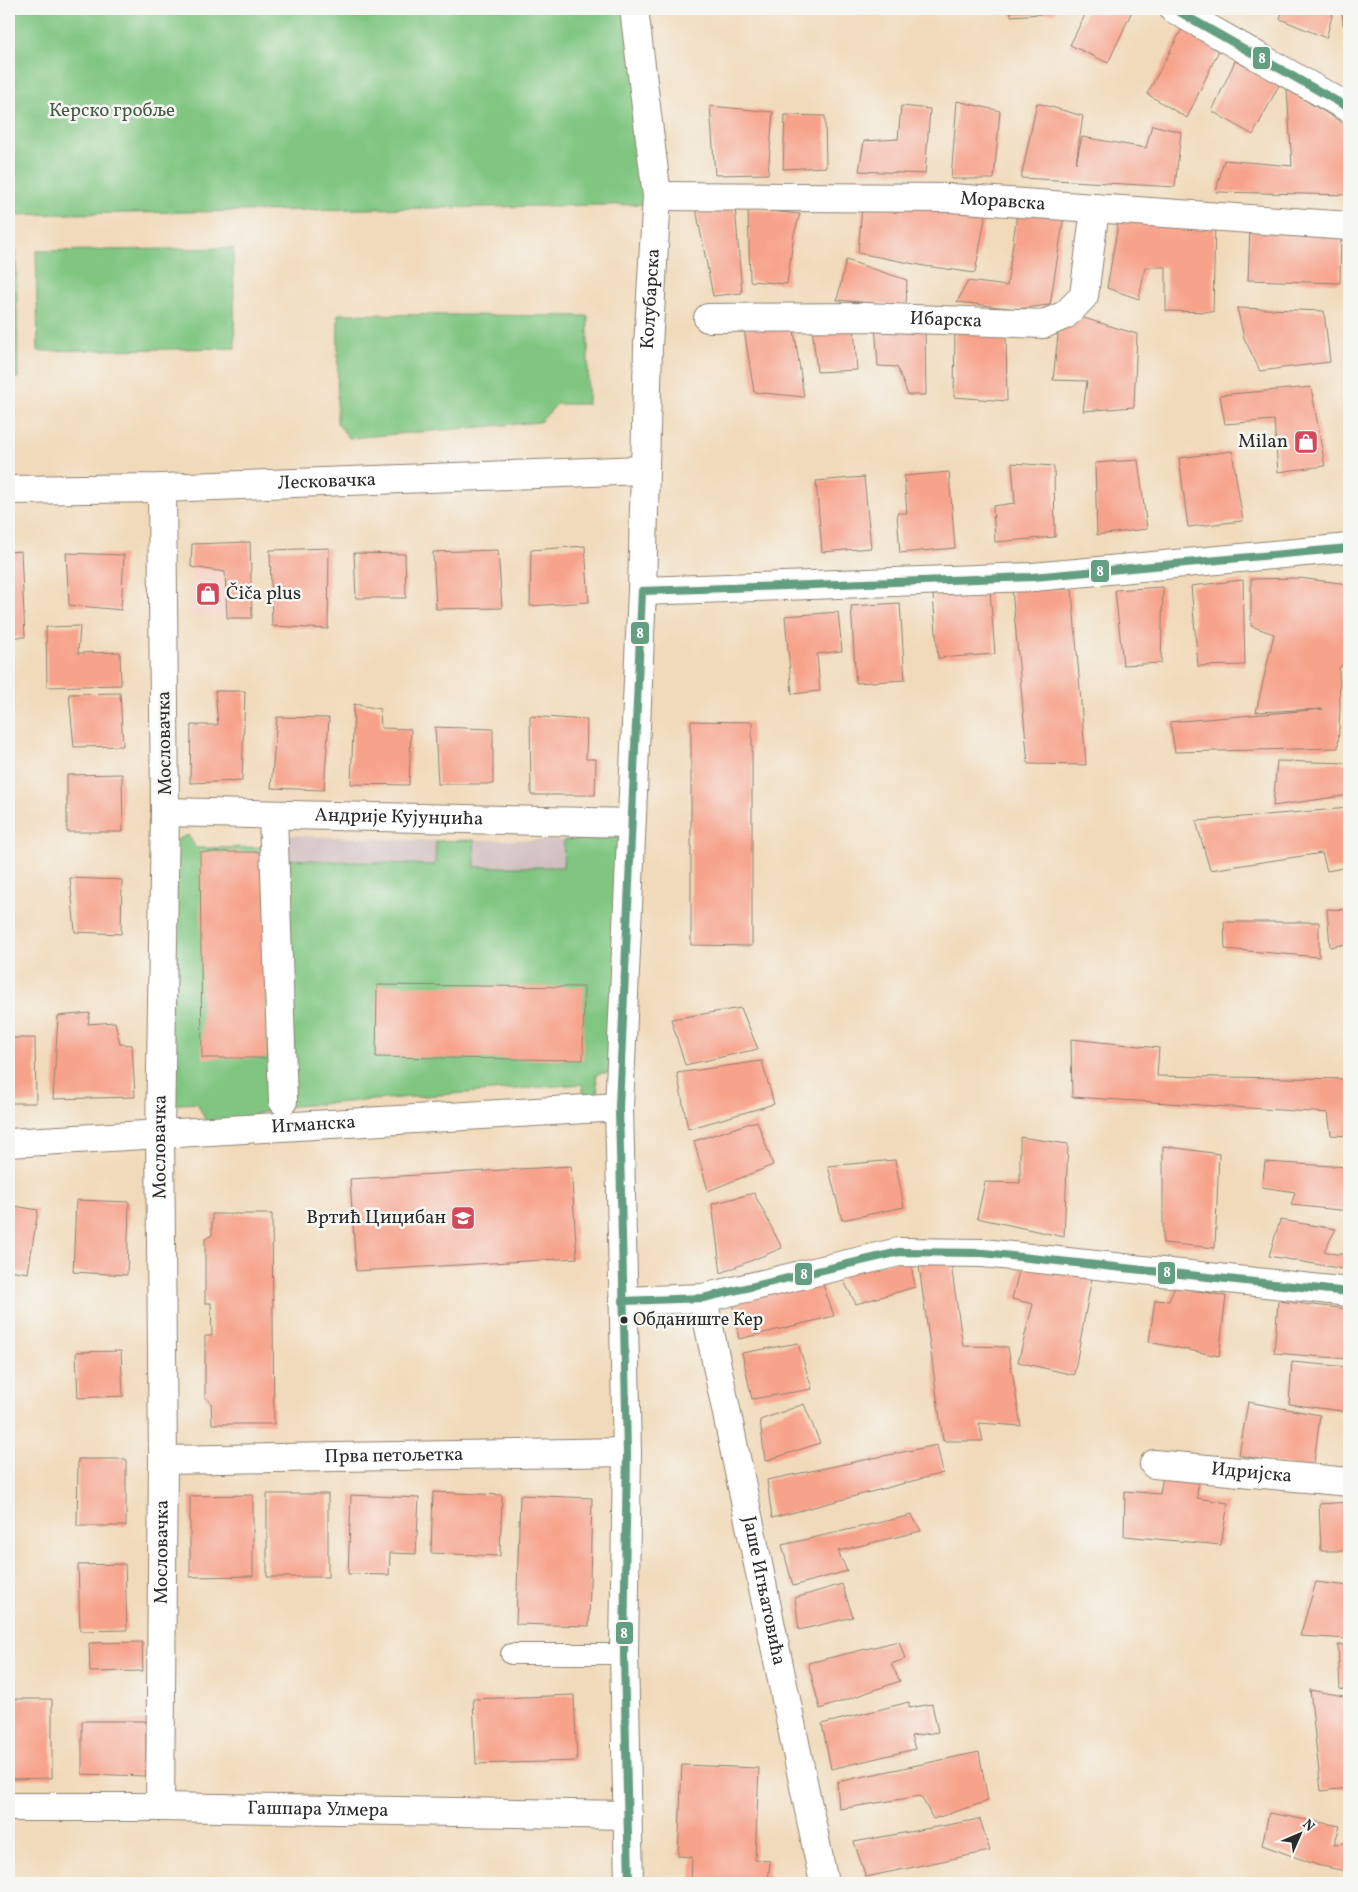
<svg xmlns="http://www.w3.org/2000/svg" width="1358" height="1892" viewBox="0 0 1358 1892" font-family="Vollkorn,serif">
	<rect width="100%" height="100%" fill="#f6f6f2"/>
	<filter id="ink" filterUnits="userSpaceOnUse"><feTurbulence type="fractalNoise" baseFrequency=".02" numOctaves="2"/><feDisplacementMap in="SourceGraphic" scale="10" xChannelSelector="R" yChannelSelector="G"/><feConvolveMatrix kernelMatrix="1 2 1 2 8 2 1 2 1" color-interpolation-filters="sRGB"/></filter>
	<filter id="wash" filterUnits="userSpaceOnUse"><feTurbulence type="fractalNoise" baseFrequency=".0096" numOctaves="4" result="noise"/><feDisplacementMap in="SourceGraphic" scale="20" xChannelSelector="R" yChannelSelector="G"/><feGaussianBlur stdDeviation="1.12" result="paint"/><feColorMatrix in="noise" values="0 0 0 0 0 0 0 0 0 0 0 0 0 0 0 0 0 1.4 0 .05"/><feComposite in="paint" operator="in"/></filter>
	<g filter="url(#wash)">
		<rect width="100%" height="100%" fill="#f1daba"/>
		<path fill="#f6d1c5" d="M191,567L225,572L227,618L190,616Z"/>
		<path fill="#d1bfbf" d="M287,835L436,841L435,865L286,859Z
			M474,840H564L563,867L474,868Z"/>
		<path fill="#80c681" stroke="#567856" d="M9,9H637L665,204L9,215Z
			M233,248L235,348L38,351L36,251Z
			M9,250H16L18,378H9Z
			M338,314L588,316V404H557L540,422L349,438L337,423Z
			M188,835L196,848L267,847L286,859L435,865L436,841L474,840L475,867H563L564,840L623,836L614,1072L596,1074L599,1104H585L582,1084L282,1107L209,1127L197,1103L166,1105L172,842Z"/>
		<g id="blocks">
			<path fill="#f7a38b" d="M1011,9H1056L1055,13L1011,16Z
				M1088,9H1133L1108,63L1070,45Z
				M1283,9H1334L1326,38L1280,19Z
				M1342,9H1349V25H1343Z
				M1182,29L1219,50L1187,118L1147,94Z
				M1235,61L1280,83L1253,135L1212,111Z
				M1287,89L1349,127V195L1216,192L1224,160L1292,166Z
				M957,101L1000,111L994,179H951Z
				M1037,103L1083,116L1076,163L1082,137L1146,148L1152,125L1181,132L1175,187L1021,178Z
				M710,106L773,112L768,174L715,175Z
				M901,106L930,109L925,174L859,171L864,141L898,139Z
				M785,115L825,116L826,167L783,169Z
				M695,204L735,206L742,293L713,296Z
				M862,207L987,208L975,273L925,266L858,253Z
				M748,209L800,214L794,234L787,284L750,281Z
				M1017,213L1064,216L1050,305L1016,309L957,302L968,281L1007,286Z
				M1129,218L1215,223L1213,312L1166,311V267H1145L1139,299L1107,288L1118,224Z
				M1250,229L1341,232L1340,283L1248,280Z
				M846,260L907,280L906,306L837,300Z
				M1237,308L1324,311L1330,362L1260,371L1244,338Z
				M1077,316L1137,334L1134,407L1083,411L1087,381L1053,380L1059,326Z
				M793,323L804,397L754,392L744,329Z
				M875,324L925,327L926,395H908L897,367L878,366Z
				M812,327H854L857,370L817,372Z
				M955,327L1006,331L1007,401L954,397Z
				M1311,387L1325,466L1278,472L1274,420L1225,424L1220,395Z
				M1232,451L1243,521L1188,527L1179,458Z
				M1138,460L1147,529L1097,535L1095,463Z
				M1012,463L1054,466L1055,537L995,542L993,506L1015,503Z
				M949,472L955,548L900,553L897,513H907L904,476Z
				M864,477L871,548L822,552L816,481Z
				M250,542L252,618H227L225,572L191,567L192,544Z
				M585,546L589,602L530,606L531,550Z
				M329,548L328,629L272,626L270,550Z
				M498,550L502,608L436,609L433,552Z
				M21,551L25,637H9V552Z
				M66,553L124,555L121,610L69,605Z
				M354,553L405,554L406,598H356Z
				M1298,578L1349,584V659L1339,668L1340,707L1338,748L1175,752L1170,722L1323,709L1256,712L1274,634L1251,626V579Z
				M1243,580L1245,665L1198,666L1191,586Z
				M1163,587L1161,663L1123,665L1115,590Z
				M1012,589H1072L1086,765L1028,764Z
				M990,591L995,654L938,658L933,595Z
				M900,603L905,680L856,683L851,606Z
				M838,612L842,651L817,654L820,691L792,694L785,616Z
				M80,626L78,653L120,652L121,685L47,687L46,627Z
				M215,691H245L242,781L190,783L191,725H218Z
				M120,693L123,746L74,747L69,694Z
				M354,704L380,709L381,728L411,729L409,785L351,784Z
				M530,716L587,720L586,759H596L595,795H531Z
				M277,717L329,718L324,790L271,788Z
				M691,721L752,722V946L691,945Z
				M435,727L493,729V784H438Z
				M1277,761L1349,763V795L1273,806Z
				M122,774L123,832H67V775Z
				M1349,808V867L1327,871L1322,853L1210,870L1196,821Z
				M200,852H265L267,1058H202Z
				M70,878L122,880L121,934L75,932Z
				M1327,909L1349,910V968H1348L1346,944L1330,947Z
				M1224,922H1319V957L1225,949Z
				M377,985L584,987L583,1060L376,1057Z
				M741,1008L758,1049L685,1065L671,1019Z
				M90,1013L88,1024L115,1022L120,1044L132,1045L135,1097L53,1099L58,1016Z
				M1346,1030H1349V1076H1346Z
				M9,1038H35L36,1103H9Z
				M1071,1039L1159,1048L1157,1076L1349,1079V1136L1331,1135L1328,1113L1072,1097Z
				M762,1061L774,1104L688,1129L677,1073Z
				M757,1121L773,1165L708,1191L694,1141Z
				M1020,1137L1068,1144L1064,1237L977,1218L985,1182L1020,1183Z
				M1163,1146L1219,1154L1215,1248L1163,1243Z
				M895,1160L904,1207L842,1220L828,1166Z
				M1265,1162L1349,1167V1211L1291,1205L1295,1192L1262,1187Z
				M571,1166L577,1258L356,1271L350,1179Z
				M754,1193L782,1248L721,1273L712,1204Z
				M76,1200L129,1202L127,1275L73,1272Z
				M9,1205L38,1210L28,1273L9,1270Z
				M212,1214H272L274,1424H212L211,1402L205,1398V1336H212L211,1303H205V1239L212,1235Z
				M1280,1220L1336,1229L1324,1251L1335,1254H1349V1270L1269,1256Z
				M910,1258L915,1287L856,1304L840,1274Z
				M950,1258L963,1346L1008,1347L1021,1426L979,1423L983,1441H943L918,1259Z
				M1020,1267L1092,1277L1074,1375L1018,1362L1033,1304L1012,1299Z
				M822,1282L834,1316L739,1339L732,1300Z
				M1175,1287L1226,1296L1219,1356L1149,1342L1155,1300L1169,1301Z
				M1278,1301L1349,1309V1359L1274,1353Z
				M798,1343L812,1389L752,1399L742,1353Z
				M121,1351L123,1396L78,1398L76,1352Z
				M1292,1362L1349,1367V1412L1289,1404Z
				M1248,1402L1320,1415L1313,1470L1239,1455Z
				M804,1404L820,1443L765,1461L760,1420Z
				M937,1445L943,1473L772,1518L767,1480Z
				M78,1459H126V1526H77Z
				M1163,1475L1198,1482L1197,1498L1228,1503L1221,1545L1124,1536L1125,1491L1160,1494Z
				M433,1492L502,1495L500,1556L431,1553Z
				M267,1494H328V1577H267Z
				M253,1495V1576L190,1577V1496Z
				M351,1495L419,1498L416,1554L390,1553L389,1575L348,1574Z
				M520,1495L592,1498L589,1626L516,1624Z
				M1349,1502V1551H1321L1319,1504Z
				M912,1515L921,1531L838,1551L847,1571L793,1586L782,1545Z
				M125,1564L127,1630L80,1631L78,1565Z
				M1316,1582L1349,1586V1639L1300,1636Z
				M842,1584L853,1617L799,1630L795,1598Z
				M899,1641L905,1659L891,1664L900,1681L820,1709L808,1663Z
				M142,1642L143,1671L90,1672L89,1643Z
				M1338,1645H1349V1691L1340,1689Z
				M1310,1690L1349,1697V1788L1321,1791Z
				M574,1695L577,1761L476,1764L473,1699Z
				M9,1699H52V1778L9,1779Z
				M909,1702V1708L932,1704L938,1732L911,1736L915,1749L831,1769L822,1724Z
				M82,1721H146V1776L82,1774Z
				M979,1752L988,1801L933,1819L921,1796L839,1809L837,1782Z
				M682,1765L759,1768L755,1860L770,1861L768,1883H691L692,1857L678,1856Z
				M1269,1813L1340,1826L1334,1845L1349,1842V1883L1345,1871L1317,1865L1262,1845Z
				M980,1819L990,1851L866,1877L854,1842Z"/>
		</g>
	</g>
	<g filter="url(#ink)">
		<use href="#blocks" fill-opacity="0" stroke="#8e8272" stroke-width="1"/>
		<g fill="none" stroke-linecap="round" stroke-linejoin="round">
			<defs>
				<path id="service" d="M511,1654H624"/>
				<path id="pedestrian" d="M273,815L283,1101"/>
				<g id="minor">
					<path id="s1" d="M657,196L951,198L1349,226"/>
					<path id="s2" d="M708,318L864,317L1044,324L1065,315L1084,296L1095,208"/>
					<path id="s3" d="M9,490L162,488L644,470"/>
					<path d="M642,591L1033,577L1349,548"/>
					<path id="s4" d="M165,812L631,823"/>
					<path id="s5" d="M9,1143L619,1107"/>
					<path id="s6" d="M703,1298L824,1883"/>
					<path d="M623,1301L703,1298L899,1252L983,1253L1349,1292"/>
					<path id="s7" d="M163,1460L627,1452"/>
					<path id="s8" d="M1154,1464L1349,1482"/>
					<path id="s9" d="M9,1807H160L628,1815"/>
					<path id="s10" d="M160,1807L163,1460L160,1135L165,812L162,488"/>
					<path id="s11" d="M629,1883L624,1654L627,1452L619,1107L642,591L648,346L657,196L634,9"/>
				</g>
				<path id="tertiary" d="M1174,9L1349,108"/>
			</defs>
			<use href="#service" stroke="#8e8272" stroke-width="22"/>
			<use href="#pedestrian" stroke="#8e8272" stroke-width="30"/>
			<use href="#minor" stroke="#8e8272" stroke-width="30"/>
			<use href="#tertiary" stroke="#8e8272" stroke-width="30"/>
			<use href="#service" stroke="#fff" stroke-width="20"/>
			<use href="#pedestrian" stroke="#fff" stroke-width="28"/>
			<use href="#minor" stroke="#fff" stroke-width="28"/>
			<use href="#tertiary" stroke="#fff" stroke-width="28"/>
			<defs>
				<path id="bus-1" d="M1174,9L1349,108
					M623,1301L703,1298L899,1252L983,1253L1349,1292
					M629,1883L624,1654L627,1452L619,1107L642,591L1033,577L1349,548"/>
			</defs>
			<use href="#bus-1" stroke="#f6f6f2" stroke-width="11"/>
			<use href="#bus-1" stroke="#649e83" stroke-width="8"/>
		</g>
	</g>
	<defs>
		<symbol id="shop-square" viewBox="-11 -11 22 22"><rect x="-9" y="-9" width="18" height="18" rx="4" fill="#d1495b" stroke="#f6f6f2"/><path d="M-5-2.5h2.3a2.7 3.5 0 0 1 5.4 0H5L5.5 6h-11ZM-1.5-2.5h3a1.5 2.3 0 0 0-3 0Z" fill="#fff"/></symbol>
		<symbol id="school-square" viewBox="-11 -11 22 22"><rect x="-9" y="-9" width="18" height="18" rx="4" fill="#d1495b" stroke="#f6f6f2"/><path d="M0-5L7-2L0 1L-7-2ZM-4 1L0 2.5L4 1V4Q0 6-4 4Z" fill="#fff"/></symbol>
	</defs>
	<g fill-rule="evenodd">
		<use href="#shop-square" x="1292" y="428" width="28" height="28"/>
		<use href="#shop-square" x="194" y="580" width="28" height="28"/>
		<use href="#school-square" x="449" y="1204" width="28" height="28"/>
	</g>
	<circle fill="#2b2b2b" stroke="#f6f6f2" stroke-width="2" cx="624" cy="1320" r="4.5"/>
	<g text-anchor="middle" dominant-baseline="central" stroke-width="5" stroke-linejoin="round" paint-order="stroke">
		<g font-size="18" fill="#2b2b2b" stroke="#f6f6f2" text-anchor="start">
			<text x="633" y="1320">Обданиште Кер</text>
		</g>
		<g font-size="19" fill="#445a45" stroke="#f6f6f2">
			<text x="112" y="111">Керско гробље</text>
		</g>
		<g font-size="19" fill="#2b2b2b" stroke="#f6f6f2">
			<text stroke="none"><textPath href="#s1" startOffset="346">Моравска</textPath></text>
			<text stroke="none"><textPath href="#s11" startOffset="1585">Колубарска</textPath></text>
			<text stroke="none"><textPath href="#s2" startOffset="238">Ибарска</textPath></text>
			<text stroke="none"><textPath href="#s3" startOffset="318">Лесковачка</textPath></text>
			<text transform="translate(165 743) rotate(-91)">Мословачка</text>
			<text stroke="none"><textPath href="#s4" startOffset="234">Андрије Кујунџића</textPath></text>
			<text stroke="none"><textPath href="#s5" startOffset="305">Игманска</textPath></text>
			<text stroke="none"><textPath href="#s10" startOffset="660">Мословачка</textPath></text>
			<text stroke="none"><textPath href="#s7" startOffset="231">Прва петољетка</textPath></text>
			<text stroke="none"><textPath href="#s8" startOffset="98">Идријска</textPath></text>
			<text stroke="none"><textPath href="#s10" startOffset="255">Мословачка</textPath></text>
			<text stroke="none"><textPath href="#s6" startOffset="299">Јаше Игњатовића</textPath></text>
			<text stroke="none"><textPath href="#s9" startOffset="309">Гашпара Улмера</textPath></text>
		</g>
		<g font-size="19" fill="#2b2b2b" stroke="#f6f6f2" text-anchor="end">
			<text x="1288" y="442">Milan</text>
			<text x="226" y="594" text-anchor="start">Čiča plus</text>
			<text x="446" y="1218">Вртић Цицибан</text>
		</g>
	</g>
	<g stroke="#f6f6f2" stroke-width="2">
		<rect x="1252" y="46" width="19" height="24" rx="5" fill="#649e83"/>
		<rect x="1090" y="559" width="20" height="24" rx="5" fill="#649e83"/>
		<rect x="630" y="621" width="20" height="24" rx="5" fill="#649e83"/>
		<rect x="1157" y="1261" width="19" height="24" rx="5" fill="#649e83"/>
		<rect x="794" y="1262" width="19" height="24" rx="5" fill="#649e83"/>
		<rect x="615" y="1621" width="19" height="24" rx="5" fill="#649e83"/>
	</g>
	<g font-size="14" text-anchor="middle" font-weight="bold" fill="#fff">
		<text x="1262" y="63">8</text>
		<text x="1100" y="576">8</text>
		<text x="640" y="638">8</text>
		<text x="1167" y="1277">8</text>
		<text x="804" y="1279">8</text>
		<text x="624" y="1638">8</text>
	</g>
	<rect width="1358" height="1892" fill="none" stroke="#f6f6f2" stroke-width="30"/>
	<g transform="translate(1300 1834) rotate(45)" stroke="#f6f6f2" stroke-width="4" paint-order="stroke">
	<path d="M0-4L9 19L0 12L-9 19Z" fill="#2b2b2b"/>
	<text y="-8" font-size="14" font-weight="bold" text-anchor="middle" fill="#2b2b2b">N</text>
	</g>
</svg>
